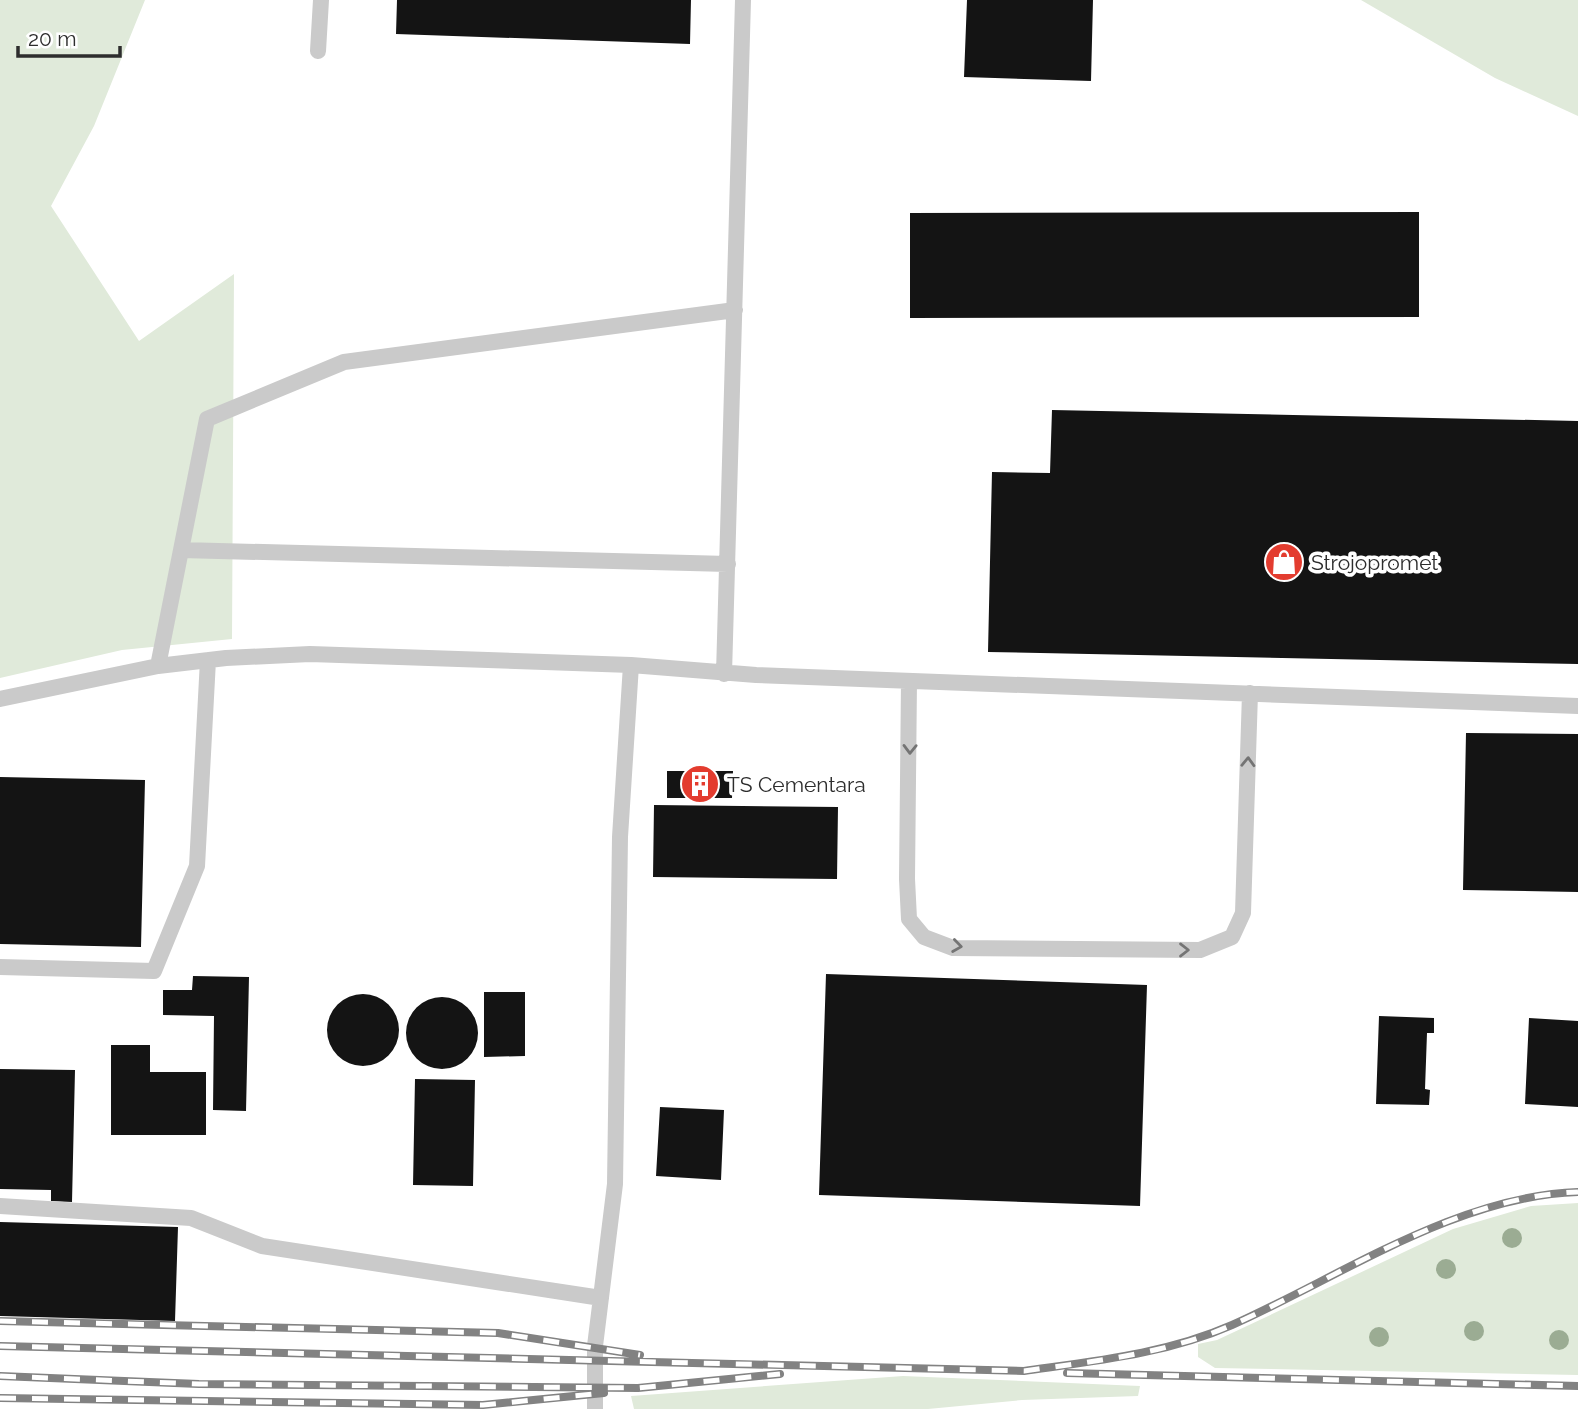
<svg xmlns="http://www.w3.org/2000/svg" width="1578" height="1409" viewBox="0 0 1578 1409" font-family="Raleway,sans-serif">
	<rect width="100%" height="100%" fill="#fff"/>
	<path fill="#e0eada" d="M0,0H145L94,126L51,206L139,341L234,274L232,639L122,650L0,678Z
		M1361,0H1578V116L1495,78Z
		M1578,1203V1375L1215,1368L1198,1357V1344L1217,1340L1453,1229L1531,1206Z
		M903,1376L1140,1386L1138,1396L1022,1400L928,1409H634L631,1396Z"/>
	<path fill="#141414" d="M397,0H691L690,44L396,34Z
		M967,0H1093L1091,81L964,77Z
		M1419,212V317L910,318V213Z
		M1052,410L1578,421V664L988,652L992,472L1050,473Z
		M1466,733L1578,734V892L1463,890Z
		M667,771H733L732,798H667Z
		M0,777L145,780L141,947L0,944Z
		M654,805L838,807L837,879L653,877Z
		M826,974L1147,985L1140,1206L819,1195Z
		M193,976L249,977L246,1111L213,1110L214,1016L163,1015V990H192Z
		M484,992H525V1056L484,1057Z
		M327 1030a36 36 0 1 1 72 0a36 36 0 1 1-72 0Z
		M406 1033a36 36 0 1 1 72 0a36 36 0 1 1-72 0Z
		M1379,1016L1434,1018V1033H1427L1425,1089L1430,1090L1429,1105L1376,1104Z
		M1529,1018L1578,1021V1107L1525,1104Z
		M111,1045H150V1072H206V1135H111Z
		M0,1069L75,1070L72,1202L51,1201V1190L0,1189Z
		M415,1079L475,1080L473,1186L413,1185Z
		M660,1107L724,1110L721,1180L656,1176Z
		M0,1222L178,1227L175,1321L0,1316Z"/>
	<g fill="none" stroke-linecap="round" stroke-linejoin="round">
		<path stroke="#cacaca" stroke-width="16" d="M318,51L321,0
			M181,550L728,564
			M158,666L207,419L344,362L735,310
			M724,674L743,0
			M909,681L907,879L909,919L924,937L953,948L1200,950L1232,937L1243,913L1250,693
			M0,699L158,666L226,658L310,654L631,665L756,675L1578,706
			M0,967L154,971L197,866L208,660
			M0,1206L191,1218L262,1246L601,1298
			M595,1409V1346L615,1184L620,837L631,665"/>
		<defs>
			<path id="rail" d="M0,1321L498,1333L640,1355
				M0,1346L1024,1371C1095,1361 1166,1354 1232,1325C1340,1277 1456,1196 1578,1192
				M1067,1373L1578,1386
				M0,1376L199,1384L638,1388L780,1374
				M0,1398L483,1405L604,1393"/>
		</defs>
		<use href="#rail" stroke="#828282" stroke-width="8"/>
		<use href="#rail" stroke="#fff" stroke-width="5" stroke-dasharray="16" stroke-linecap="butt"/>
	</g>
	<g fill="#9bac93">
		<circle cx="1512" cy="1238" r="10"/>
		<circle cx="1446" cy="1269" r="10"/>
		<circle cx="1474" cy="1331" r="10"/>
		<circle cx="1379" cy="1337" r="10"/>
		<circle cx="1559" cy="1340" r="10"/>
	</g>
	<defs><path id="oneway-chevron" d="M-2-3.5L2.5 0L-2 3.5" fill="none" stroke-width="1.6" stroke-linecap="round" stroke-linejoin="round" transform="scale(1.75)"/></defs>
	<g stroke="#747474">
		<use href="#oneway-chevron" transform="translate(910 749) rotate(91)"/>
		<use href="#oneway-chevron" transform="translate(1248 762) rotate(-88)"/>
		<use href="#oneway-chevron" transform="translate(957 946) rotate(8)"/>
		<use href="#oneway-chevron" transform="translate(1184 950)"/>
	</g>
	<defs>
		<symbol id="shop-disc" viewBox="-11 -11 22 22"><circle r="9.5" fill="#e33c2f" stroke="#fff"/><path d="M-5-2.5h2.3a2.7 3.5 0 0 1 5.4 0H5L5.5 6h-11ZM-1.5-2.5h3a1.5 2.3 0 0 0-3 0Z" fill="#fff"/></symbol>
		<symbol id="building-disc" viewBox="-11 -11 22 22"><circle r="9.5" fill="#e33c2f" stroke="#fff"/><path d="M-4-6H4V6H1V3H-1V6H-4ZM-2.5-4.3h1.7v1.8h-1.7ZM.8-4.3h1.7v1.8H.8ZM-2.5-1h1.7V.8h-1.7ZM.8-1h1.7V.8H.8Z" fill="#fff"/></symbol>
	</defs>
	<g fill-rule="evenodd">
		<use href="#shop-disc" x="1262" y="540" width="44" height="44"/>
		<use href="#building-disc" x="678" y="762" width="44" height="44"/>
	</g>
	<g text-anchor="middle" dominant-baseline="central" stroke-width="7" stroke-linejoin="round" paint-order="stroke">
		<g font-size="21" fill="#2d2d2d" stroke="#fff" text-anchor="start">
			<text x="1311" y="562">Strojopromet</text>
			<text x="727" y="784">TS Cementara</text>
		</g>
	</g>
	<path d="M18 46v10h102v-10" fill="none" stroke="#2d2d2d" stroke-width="3.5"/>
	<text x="28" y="46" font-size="21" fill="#2d2d2d" stroke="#ffffff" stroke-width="5" paint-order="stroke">20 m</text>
</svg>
